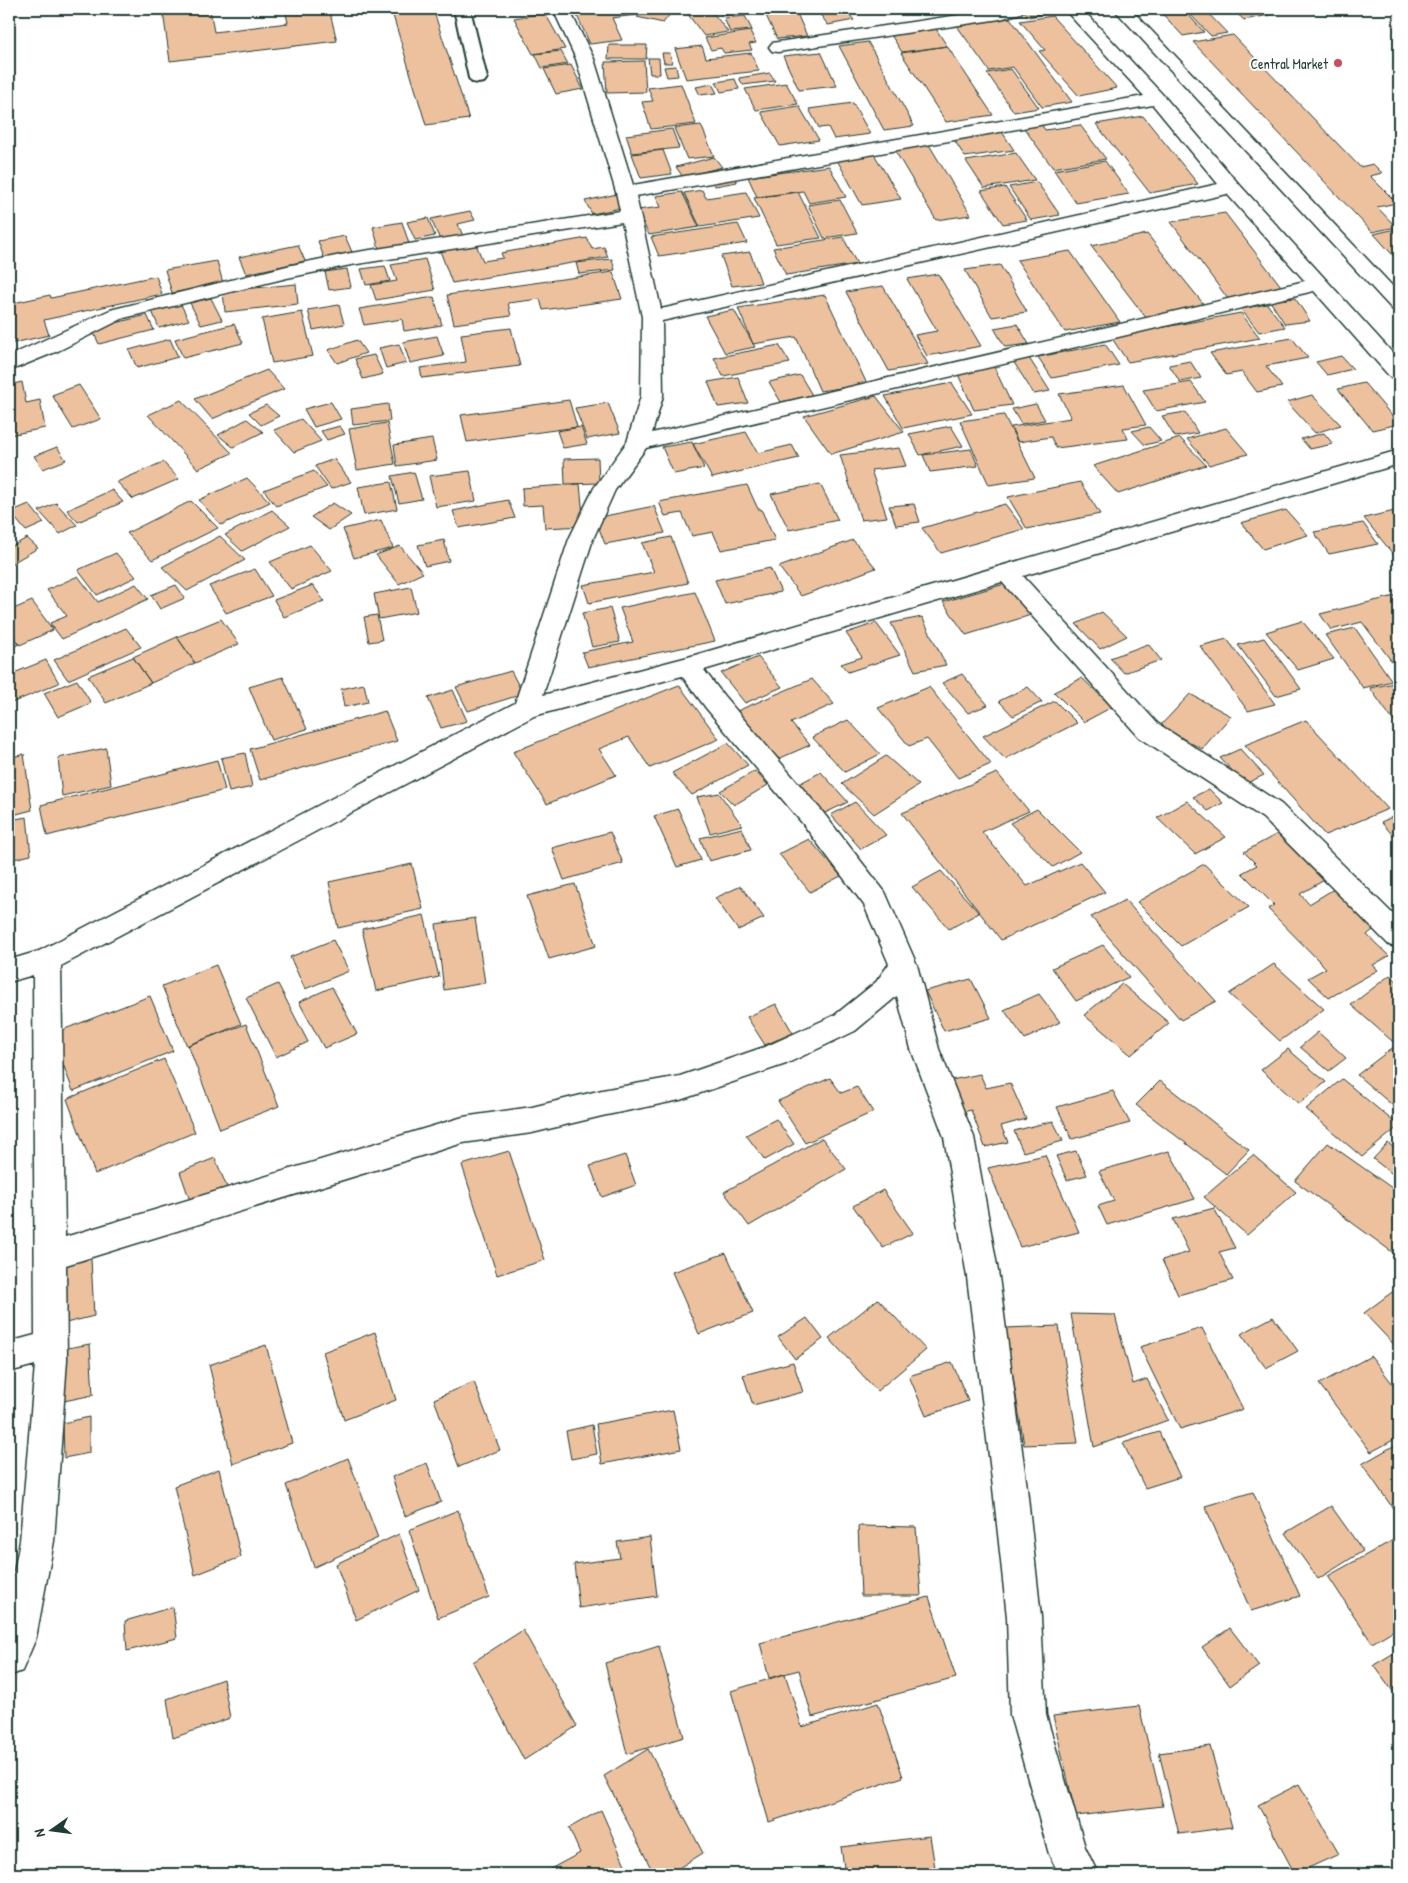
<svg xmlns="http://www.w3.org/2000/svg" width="1408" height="1883" viewBox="0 0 1408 1883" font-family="'Patrick Hand',sans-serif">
	<rect width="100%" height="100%" fill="#fff"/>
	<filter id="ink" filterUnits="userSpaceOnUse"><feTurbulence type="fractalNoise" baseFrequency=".02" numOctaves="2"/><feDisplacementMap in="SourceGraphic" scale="10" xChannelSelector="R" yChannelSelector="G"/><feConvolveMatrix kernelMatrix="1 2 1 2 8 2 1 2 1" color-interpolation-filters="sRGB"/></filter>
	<g filter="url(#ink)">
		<path fill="#eec19e" stroke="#1f3d34" d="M188,9H210L214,32L288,23L285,9H329L337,41L170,61L163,12Z
			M391,9H433L469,119L426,125Z
			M574,9H633L636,15L612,18L622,40L590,44Z
			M645,9H646L670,14L663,23L637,17Z
			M684,9H710L728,32L704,36Z
			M719,9H737L739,14L722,16Z
			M763,9H795L807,36L777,39Z
			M816,9H845L854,20L828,25Z
			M881,9H927L928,10L886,15Z
			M1022,9H1044L1049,13L1029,17Z
			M1158,9H1187H1183L1204,32L1183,36Z
			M1204,9L1227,33L1211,36L1187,11Z
			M1232,9H1275L1279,13L1244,20Z
			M545,13L565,49L533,54L514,18Z
			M745,16L752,30L730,32L724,18Z
			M1052,16L1117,88L1079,96L1039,51L1045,50L1020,21Z
			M1010,18L1072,102L1042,107L1013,67L989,71L957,26Z
			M936,29L947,46L902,52L891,35Z
			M750,31L756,43L749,44L752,50L724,53L721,48L711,50L705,38Z
			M1233,35L1360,167L1373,164L1382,173L1370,176L1397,203L1377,207L1396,227L1372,232L1193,42Z
			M868,42L914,126L884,130L839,46Z
			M609,45H647L646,59H608Z
			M702,46L706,58L751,53L759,71L686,79L675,49Z
			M947,46L993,115L946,122L901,53Z
			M561,51L568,64L542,68L535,54Z
			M821,52L837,86L799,90L783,56Z
			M662,53H670L672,63H664Z
			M648,58H659L660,74H650Z
			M644,61L646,92L607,93L605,62Z
			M571,65L583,89L556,94L544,69Z
			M676,66L678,76L667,77L664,67Z
			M1011,69L1039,108L1014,112L987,73Z
			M770,73L775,81L743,85L739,78Z
			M735,79L739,89L721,92L716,82Z
			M786,83L798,104L756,110L745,89Z
			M681,84L696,124L651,129L642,102L653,101L648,88Z
			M712,84L717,93L700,95L696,87Z
			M853,103L870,134L834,139L828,127L819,128L809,109Z
			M799,106L819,140L780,146L761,112Z
			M1143,116L1198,184L1150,193L1096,124Z
			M1039,121L1045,130L1080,125L1106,159L1053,168L1021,124Z
			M701,125L714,156L687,159L674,128Z
			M672,129L679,148L632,153L626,135Z
			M1002,132L1014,150L965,157L953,138Z
			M928,143L971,215L936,220L894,149Z
			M663,150L672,174L641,178L632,154Z
			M1016,153L1035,180L984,188L966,161Z
			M874,154L901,199L862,205L837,160Z
			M714,157L722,167L683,177L676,167Z
			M1105,161L1129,194L1076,203L1054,170Z
			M829,166L846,197L809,203L803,191L757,197L748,177Z
			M734,176L737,182L715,186L711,180Z
			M1037,182L1060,215L1031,220L1009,187Z
			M1005,187L1027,220L1003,224L981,191Z
			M702,190L706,198L746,192L759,218L700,227L684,193Z
			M682,192L699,227L649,235L637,210L661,207L656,196Z
			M798,192L821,238L776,244L754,198Z
			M617,194L625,207L592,214L585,201Z
			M840,200L857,233L824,238L808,205Z
			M470,211L475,220L458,224L463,236L440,240L431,219Z
			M1225,213L1284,290L1228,299L1171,222Z
			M428,218L435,236L415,240L407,222Z
			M402,222L410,247L380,252L373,227Z
			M738,224L747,243L659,256L651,237Z
			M1396,229L1399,233V262L1374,234Z
			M1147,234L1206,307L1147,319L1091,246Z
			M345,236L352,252L324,258L318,241Z
			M843,237L857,264L786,275L773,248Z
			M587,238L592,249L604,247L608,257L452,283L439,248L475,242L483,261L503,258L501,253Z
			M298,245L305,261L246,274L239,257Z
			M1070,251L1120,322L1065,332L1017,260Z
			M750,252L761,283L732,286L721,256Z
			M425,259L435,290L376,300L371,285L397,281L391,265Z
			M612,259L615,270L579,274L576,263Z
			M217,261L223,283L172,293L165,270Z
			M1000,265L1027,312L992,317L965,270Z
			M385,266L390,281L366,285L361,269Z
			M347,269L351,287L329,290L325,272Z
			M613,272L622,299L543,310L540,299L508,303L511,316L454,324L447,295Z
			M938,274L981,346L927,356L915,335L937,331L907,279Z
			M156,276L162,294L44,320L49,335L9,344V304L50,295L51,298Z
			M296,284L298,304L225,312L223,291Z
			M883,286L928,364L889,371L846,292Z
			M825,295L867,384L820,391L796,337L753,344L738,308Z
			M434,297L442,325L404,331L402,319L364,325L359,309Z
			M211,298L222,320L201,325L190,303Z
			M1295,298L1310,321L1285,324L1270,301Z
			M180,303L189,320L159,328L152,311Z
			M1267,304L1285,327L1259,332L1241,309Z
			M339,305L344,324L313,330L308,310Z
			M734,310L755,347L725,353L705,316Z
			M302,312L313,356L272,363L262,319Z
			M1241,313L1260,338L1128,362L1111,337Z
			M147,315L154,330L99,344L92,329Z
			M234,324L243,343L183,358L175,339Z
			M1017,324L1029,344L1005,347L994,328Z
			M511,328L520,366L422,378L420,368L466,362L461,334Z
			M437,336L444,356L410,363L403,342Z
			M1292,338L1308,358L1266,366L1282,387L1257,392L1242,372L1226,375L1210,353Z
			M170,339L178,357L137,368L129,350Z
			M357,340L366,353L337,363L328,350Z
			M399,344L406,363L386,368L379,348Z
			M1105,344L1119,365L1052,378L1038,357Z
			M779,345L790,363L723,376L714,358Z
			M374,355L383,374L363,379L355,359Z
			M1341,356L1353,369L1327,375L1316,362Z
			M1029,358L1050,391L1034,394L1013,361Z
			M1190,361L1201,378L1180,382L1169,365Z
			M994,367L1012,405L974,410L957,372Z
			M267,370L284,389L212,419L195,399Z
			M800,375L812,395L781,402L769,382Z
			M738,377L748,403L718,407L708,382Z
			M22,382L26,403L40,400L45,428L10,435L9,385Z
			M1191,382L1205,402L1156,411L1143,390Z
			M952,383L972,414L903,428L885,396Z
			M1364,383L1399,424L1372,430L1338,389Z
			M79,385L101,419L73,429L52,395Z
			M1124,385L1146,425L1123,428L1128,439L1056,448L1051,437L1018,442L1011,427L1071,418L1059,394Z
			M1312,395L1341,425L1315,433L1287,402Z
			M876,396L904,432L831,454L804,416Z
			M181,400L232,453L198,469L148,415Z
			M569,400L577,427L467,442L461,415Z
			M331,402L341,419L314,427L304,409Z
			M608,403L620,433L587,439L575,408Z
			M388,404L390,421L353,425L351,409Z
			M1036,404L1045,420L1021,424L1012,409Z
			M266,405L279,416L261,425L249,413Z
			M1185,412L1198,433L1175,437L1162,416Z
			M1004,415L1035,478L989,485L960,421Z
			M247,419L263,432L233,447L218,435Z
			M301,419L321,441L294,452L274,430Z
			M387,423L395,464L357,470L349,429Z
			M340,426L345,434L327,440L321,431Z
			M951,426L963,446L920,455L909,434Z
			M581,427L587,444L563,448L557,431Z
			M1149,427L1161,441L1145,445L1132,431Z
			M1226,428L1248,454L1209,465L1187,439Z
			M746,432L758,453L792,445L799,458L712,478L693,444Z
			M1324,433L1333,444L1310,449L1301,439Z
			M1180,438L1206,465L1118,494L1093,466Z
			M432,439L437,460L397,466L394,445Z
			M692,442L704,468L674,474L662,447Z
			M57,447L66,460L43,469L34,456Z
			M899,448L906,466L871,470L887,517L861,520L840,455Z
			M971,449L978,466L930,472L923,455Z
			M598,458L599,483L565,484L564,459Z
			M334,459L351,482L331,489L315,466Z
			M163,462L179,479L133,499L117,482Z
			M314,471L327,487L276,506L264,490Z
			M470,471L476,501L436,507L429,476Z
			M414,472L422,499L399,503L392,476Z
			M247,478L270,502L221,525L199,500Z
			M391,482L397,509L364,515L358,487Z
			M1080,482L1100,514L1027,529L1008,497Z
			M580,484L584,526L545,528L543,505L523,506L522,488Z
			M820,484L838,520L789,530L771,494Z
			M747,485L758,509H761L775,540L721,550L713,532L692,536L682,513L665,516L659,502Z
			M112,490L123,502L78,522L67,510Z
			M508,500L515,518L459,528L453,511Z
			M191,501L218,528L152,560L127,533Z
			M56,503L77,525L60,534L39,511Z
			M333,503L351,515L329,530L311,517Z
			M29,504L44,523L26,531L10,512Z
			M914,504L920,522L896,525L889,506Z
			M1005,504L1024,529L941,553L922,528Z
			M654,506L665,533L605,544L595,518Z
			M272,510L290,526L242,551L225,535Z
			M1286,510L1308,535L1263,549L1241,523Z
			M1399,510V553L1393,554L1364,518Z
			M381,520L393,548L354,558L343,529Z
			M1363,523L1378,544L1329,554L1314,532Z
			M220,536L245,560L187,591L162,567Z
			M671,537L688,583L589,603L583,585L654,572L642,543Z
			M27,538L38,548L9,565V548Z
			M444,540L449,561L425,566L418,545Z
			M853,540L876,568L801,596L779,567Z
			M310,545L332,571L291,589L270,562Z
			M400,546L423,573L399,584L376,555Z
			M116,553L136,577L97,595L78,570Z
			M770,568L781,592L725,604L715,580Z
			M255,569L272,596L226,613L209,586Z
			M78,576L98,602L136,584L148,599L62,639L50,623L67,616L47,590Z
			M1008,583L1031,615L966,635L943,602Z
			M176,585L185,598L160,609L151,595Z
			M313,585L324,601L284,617L274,600Z
			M411,587L417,612L379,619L374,594Z
			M695,592L715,641L588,667L582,652L633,642L620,608Z
			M1399,595V671L1362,622L1331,630L1320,614Z
			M32,601L53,630L20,645L9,628V611Z
			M610,608L620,642L592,647L582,613Z
			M1102,612L1127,636L1100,649L1076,624Z
			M377,615L382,640L369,642L364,617Z
			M922,617L946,665L915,671L891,623Z
			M221,619L239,644L195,663L177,637Z
			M1302,621L1334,659L1298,670L1266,632Z
			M876,623L900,655L848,672L841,664L862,657L846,633Z
			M126,628L141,647L68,680L54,660Z
			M1355,628L1392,681L1363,688L1325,635Z
			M9,633L19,644L9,649Z
			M177,637L195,663L151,683L133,657Z
			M1264,638L1301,689L1276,696L1238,645Z
			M1227,639L1275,704L1248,711L1200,646Z
			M1148,644L1161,660L1124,673L1110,658Z
			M133,657L151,683L106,703L88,676Z
			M758,657L782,687L745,703L721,673Z
			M46,660L59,683L9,704V675Z
			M511,671L523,694L468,711L456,687Z
			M962,674L988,705L968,713L942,683Z
			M283,677L307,729L271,740L249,687Z
			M1082,678L1112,707L1084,722L1054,692Z
			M812,679L834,704L791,723L810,745L776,760L737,711Z
			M77,680L91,703L58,717L44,693Z
			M1399,682V725L1397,726L1370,688Z
			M364,684L368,702L344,707L341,689Z
			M679,685L719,739L650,768L629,737L599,749L616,775L547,804L513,752Z
			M929,687L991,764L958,778L927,739L909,746L878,708Z
			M1028,687L1042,702L1013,716L999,701Z
			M453,690L467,721L441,728L428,698Z
			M1190,694L1231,716L1202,749L1160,726Z
			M1055,701L1077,723L1005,759L983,736Z
			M385,711L397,741L260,780L250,749Z
			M848,720L880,754L845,772L812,737Z
			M1306,720L1388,809L1325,835L1245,745Z
			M728,743L748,765L692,795L672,773Z
			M106,748L111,785L62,796L58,758Z
			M1240,749L1264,775L1245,784L1220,758Z
			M245,753L252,787L229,792L221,758Z
			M24,754L32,810L9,816V758Z
			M886,756L919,785L874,814L842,784Z
			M217,760L225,790L47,836L41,805Z
			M755,771L768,785L734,805L720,791Z
			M821,772L848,802L823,814L797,785Z
			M997,773L1029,811L982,832L1027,886L1080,862L1105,892L1001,940L902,813Z
			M1209,789L1223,803L1208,811L1193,797Z
			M719,793L742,825L710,833L697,797Z
			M1187,801L1226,837L1195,854L1157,818Z
			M855,802L886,835L861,849L831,815Z
			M678,809L701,860L677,867L654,816Z
			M1037,809L1080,852L1053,867L1010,823Z
			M1399,814V842L1381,822Z
			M27,817L31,855L9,860V820Z
			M742,828L751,850L709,861L700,838Z
			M610,832L623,863L564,880L552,848Z
			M1279,833L1326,879L1300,894L1309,904L1334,889L1374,929L1367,935L1389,956L1373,965L1378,970L1329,998L1308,978L1326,968L1268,909L1274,905L1242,873L1257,865L1244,852Z
			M809,839L841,876L810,892L779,854Z
			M412,864L423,909L338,928L329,882Z
			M1204,864L1249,907L1181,946L1137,902Z
			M941,871L979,913L949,929L912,887Z
			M575,884L596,946L549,959L527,896Z
			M741,886L764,918L738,930L715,898Z
			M1125,900L1216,1001L1181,1020L1091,917Z
			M424,915L439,977L376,991L362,929Z
			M475,918L485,983L444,990L436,924Z
			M333,940L349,971L305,989L290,957Z
			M1103,945L1129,977L1076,1001L1052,968Z
			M1274,964L1324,1009L1280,1041L1229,994Z
			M216,965L241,1024L187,1046L162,986Z
			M1390,975L1399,983V1047L1351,1005Z
			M971,979L991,1018L944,1031L925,991Z
			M278,984L308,1042L276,1057L246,998Z
			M1122,984L1169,1023L1131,1055L1084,1015Z
			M332,987L357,1034L324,1048L299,1002Z
			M1039,994L1060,1022L1025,1039L1004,1010Z
			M150,996L173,1051L73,1091L52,1034Z
			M776,1004L793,1033L765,1045L747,1017Z
			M246,1024L279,1106L220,1129L188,1045Z
			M1318,1032L1346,1058L1329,1071L1300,1047Z
			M1395,1046L1399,1050L1398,1110L1357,1075Z
			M1288,1049L1326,1082L1299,1104L1261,1070Z
			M164,1059L195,1132L95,1174L67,1099Z
			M980,1074L986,1088L1010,1083L1026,1119L1001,1126L1008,1142L985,1147L971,1110L955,1114L942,1082Z
			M830,1078L841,1093L857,1087L873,1112L805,1143L778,1101Z
			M1342,1079L1399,1126L1362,1157L1306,1109Z
			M1160,1081L1249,1150L1226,1174L1136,1105Z
			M1113,1091L1130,1123L1072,1139L1057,1107Z
			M776,1119L794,1144L765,1160L746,1135Z
			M1053,1121L1063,1141L1023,1152L1014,1131Z
			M822,1138L846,1169L749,1226L724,1192Z
			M1328,1143L1399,1193V1257L1295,1181Z
			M1388,1143L1399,1152V1179L1373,1159Z
			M509,1151L545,1260L497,1275L462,1165Z
			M1076,1151L1087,1175L1067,1180L1056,1156Z
			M1169,1151L1195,1199L1107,1225L1098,1206L1114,1201L1099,1171Z
			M625,1155L636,1185L602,1197L590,1166Z
			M1045,1155L1079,1232L1020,1247L988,1168Z
			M1253,1155L1296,1192L1247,1235L1204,1197Z
			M215,1158L228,1190L192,1206L180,1172Z
			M883,1190L913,1233L883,1248L853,1206Z
			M1214,1208L1235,1248L1219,1252L1233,1280L1178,1295L1162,1260L1189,1252L1173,1219Z
			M726,1253L753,1313L699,1334L672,1272Z
			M91,1259L94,1316L66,1323L63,1265Z
			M1399,1287V1350L1364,1313Z
			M878,1299L926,1350L877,1391L829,1338Z
			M1071,1314L1115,1315L1133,1384L1147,1379L1168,1420L1094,1447Z
			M1273,1317L1298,1351L1266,1368L1241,1334Z
			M807,1318L823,1339L795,1359L778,1337Z
			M1059,1326L1078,1443L1024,1445L1005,1328Z
			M1202,1328L1243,1409L1180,1429L1140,1347Z
			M375,1332L396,1400L344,1420L323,1352Z
			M90,1344L93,1395L64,1401L62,1349Z
			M266,1345L292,1443L233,1464L209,1365Z
			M1371,1356L1399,1392V1437L1371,1452L1319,1384Z
			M793,1362L803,1392L753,1405L743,1375Z
			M952,1362L968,1401L926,1416L909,1376Z
			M474,1382L500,1450L459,1467L434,1399Z
			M673,1410L681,1449L602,1464L596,1424Z
			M89,1417V1453L64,1458L63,1423Z
			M592,1425L597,1454L571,1459L566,1431Z
			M1159,1432L1180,1477L1145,1488L1123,1443Z
			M1395,1445L1399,1450V1517L1362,1464Z
			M348,1458L378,1538L314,1567L286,1485Z
			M427,1463L441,1502L405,1516L392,1477Z
			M219,1469L241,1557L195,1575L174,1486Z
			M1253,1492L1300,1596L1251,1611L1205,1506Z
			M1331,1506L1363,1551L1318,1579L1285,1533Z
			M458,1510L489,1597L438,1618L409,1530Z
			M858,1526L916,1527L921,1596H861Z
			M399,1534L419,1590L356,1620L336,1564Z
			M650,1537L657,1596L579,1608L574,1564L620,1558L617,1542Z
			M1395,1539L1399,1545V1627L1372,1643L1328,1576Z
			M929,1597L956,1678L812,1717L799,1670L769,1678L760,1643Z
			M173,1607L177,1638L127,1651L125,1621Z
			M1230,1628L1259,1666L1230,1686L1202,1647Z
			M523,1630L577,1726L524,1760L473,1662Z
			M659,1646L684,1737L627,1754L605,1663Z
			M1399,1650V1700L1374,1665Z
			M785,1674L802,1727L878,1703L903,1777L769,1822L731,1691Z
			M223,1679L230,1718L173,1738L167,1699Z
			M1139,1706L1163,1806L1076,1816L1053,1716Z
			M1210,1746L1232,1827L1179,1834L1159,1753Z
			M648,1749L703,1853L669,1874H654L604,1776Z
			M1299,1784L1339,1854L1295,1874L1258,1805Z
			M601,1810L629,1874H541L580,1853L569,1828Z
			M930,1836L936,1874H845L841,1847Z"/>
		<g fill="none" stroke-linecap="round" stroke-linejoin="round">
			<defs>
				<path id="service" d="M454,9H470L487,78L484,82L478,83L472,82L469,78Z"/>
				<path id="minor" d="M553,9H569L594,59L633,185L1144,96L1064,9H1082L1163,95L1238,183L1399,360V380L1391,378L1314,291L646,448L615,490L593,539L543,695L688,657L1399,450V464L1023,576L1157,723L1281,804L1399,920V948L1389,945L1263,818L1139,737L1002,582L704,670L724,696L821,810L885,892L917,965L939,1049L974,1137L999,1277L1027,1488L1041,1617L1046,1715L1085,1847L1098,1874H1059L1049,1854L1010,1715L1007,1617L993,1488L967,1277L944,1137L911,1049L897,996L855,1031L786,1064L680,1100L602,1116L532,1133L463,1143L66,1265L67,1360L54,1541L36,1638L22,1671L9,1676V1597L20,1541L35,1365L9,1372V1342L35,1335L33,975L9,982V960L39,951L515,703L569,539L594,488L627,442L641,396L642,317L622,222L351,265L287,278L124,318L58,351L9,371V356L110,310L287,266L351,253L620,211L616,192L576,59ZM1153,105L1218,184L661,309L636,196ZM1227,194L1305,281L652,433L663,396L662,321ZM682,676L706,708L803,824L864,905L889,964L876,982L835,1015L767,1046L680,1076L602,1090L532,1107L463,1117L65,1237L61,966L534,716Z
					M999,9H1024L1021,13L1000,19L778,52L772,51L769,47L772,43L778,42Z
					M1114,9H1131L1399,293V311L1392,309Z"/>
			</defs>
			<use href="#service" stroke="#1f3d34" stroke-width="4"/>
			<use href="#minor" stroke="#1f3d34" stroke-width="3"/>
			<use href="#service" fill="#fff" fill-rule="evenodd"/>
			<use href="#minor" fill="#fff" fill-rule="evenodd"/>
		</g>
	</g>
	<circle fill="#d1495b" stroke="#fff" stroke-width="2" cx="1338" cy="63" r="5"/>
	<g text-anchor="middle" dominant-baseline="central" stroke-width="4" stroke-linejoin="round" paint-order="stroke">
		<g font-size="14" fill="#1f3d34" stroke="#fff" text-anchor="end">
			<text x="1328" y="63">Central Market</text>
		</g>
	</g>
	<rect width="1408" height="1883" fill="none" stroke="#fff" stroke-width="30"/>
	<rect x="15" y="15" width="1378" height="1853" fill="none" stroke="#1f3d34" stroke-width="2" filter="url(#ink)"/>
	<g transform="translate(52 1830) rotate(256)" stroke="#ffffff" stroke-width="4" paint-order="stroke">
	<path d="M0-4L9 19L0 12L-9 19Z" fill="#1f3d34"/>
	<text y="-8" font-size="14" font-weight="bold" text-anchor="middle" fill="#1f3d34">N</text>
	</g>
</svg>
